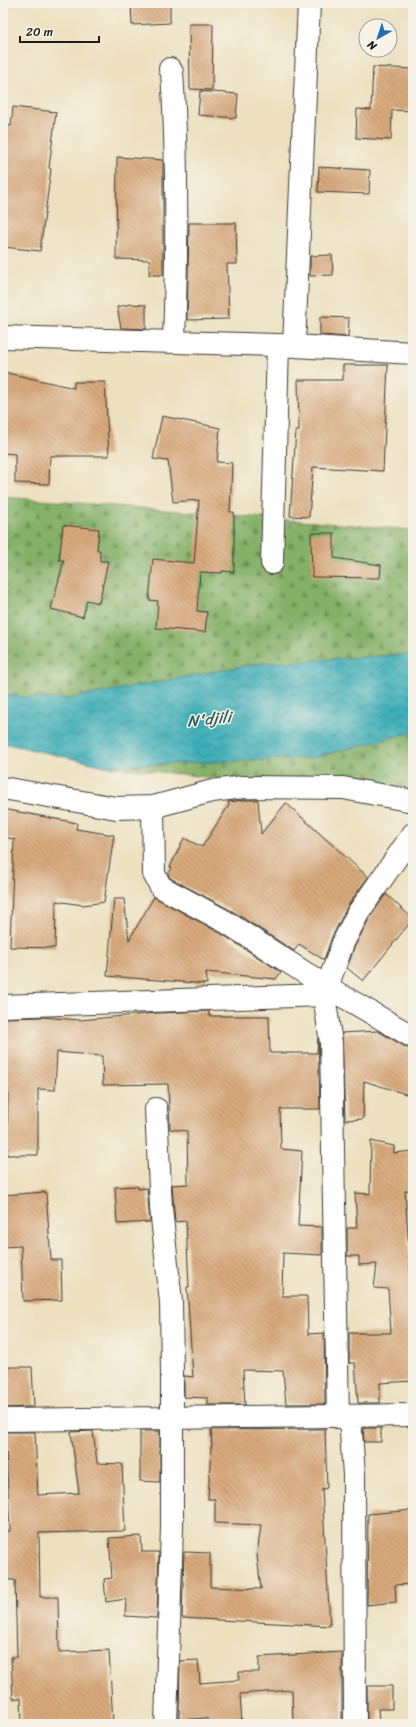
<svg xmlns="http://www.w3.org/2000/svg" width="416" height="1727" viewBox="0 0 416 1727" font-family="Sriracha,sans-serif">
	<defs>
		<pattern id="forest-firs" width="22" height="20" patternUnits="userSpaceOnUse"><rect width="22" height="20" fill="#84b068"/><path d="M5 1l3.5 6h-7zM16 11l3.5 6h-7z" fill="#6b8e55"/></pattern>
		<pattern id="water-waves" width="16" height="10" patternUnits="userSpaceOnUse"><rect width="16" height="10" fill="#3daeb8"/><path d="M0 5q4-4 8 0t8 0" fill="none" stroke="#328d95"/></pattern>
		<pattern id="building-back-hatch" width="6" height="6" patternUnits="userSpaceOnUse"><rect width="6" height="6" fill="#d7a87b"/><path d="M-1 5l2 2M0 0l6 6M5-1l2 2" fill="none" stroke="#b8906a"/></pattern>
	</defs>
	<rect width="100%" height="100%" fill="#f7f3e8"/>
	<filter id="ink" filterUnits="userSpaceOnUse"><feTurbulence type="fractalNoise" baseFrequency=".025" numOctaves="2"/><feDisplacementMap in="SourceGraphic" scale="8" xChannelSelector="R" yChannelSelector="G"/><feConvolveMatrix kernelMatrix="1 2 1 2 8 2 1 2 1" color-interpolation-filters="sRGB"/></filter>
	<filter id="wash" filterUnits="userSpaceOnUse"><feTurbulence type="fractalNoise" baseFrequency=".012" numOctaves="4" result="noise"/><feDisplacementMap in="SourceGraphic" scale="16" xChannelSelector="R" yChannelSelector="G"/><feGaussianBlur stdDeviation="0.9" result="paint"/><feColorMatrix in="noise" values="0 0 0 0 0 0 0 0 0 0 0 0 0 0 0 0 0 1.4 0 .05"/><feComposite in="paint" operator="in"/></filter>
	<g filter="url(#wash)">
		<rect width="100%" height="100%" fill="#ece0bf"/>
		<path fill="url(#forest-firs)" stroke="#506642" d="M3,497L413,530V654L254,664L67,699L29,698L3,694Z
			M413,732V799L105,766L311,758Z"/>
		<path fill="url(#water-waves)" stroke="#2c656a" d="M413,654V732L311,758L105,766L3,743V694L29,698L67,699L254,664Z"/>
		<g id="blocks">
			<path fill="url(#building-back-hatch)" d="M170,3V23L132,25L131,4Z
				M189,24H213L212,90L190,89Z
				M373,67L413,69V111L392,110L391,140L356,138L357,109L371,110Z
				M200,91L238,94L236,118L198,115Z
				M13,107L56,112L49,168L51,169L40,251L3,247V125L11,126Z
				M117,157L163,160V275H149L150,260L116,259Z
				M319,167L370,170L369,194L318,192Z
				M189,223H236L237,264H227L229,319L187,320Z
				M332,255L333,275L310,276V256Z
				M131,304L146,305V329L121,328L117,307Z
				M320,317L349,318L348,337L320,335Z
				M343,365H388L383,471L313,467L309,517L290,516L296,431H299L298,380H343Z
				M3,372L74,388V382H105L109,456H50L49,484L15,483V454L3,453L6,427V396H3Z
				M162,416L220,428L217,462L232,463L230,512H234V572L222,571V573L200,572L197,611L207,612L205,632L156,628L158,601L149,600L153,559L194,563L199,500L173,502L168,461L153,459Z
				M63,525L99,529L97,550H100V561H108L99,603L87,600L83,617L51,609L64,560H59Z
				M311,533H334V558L381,565L380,578L312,577Z
				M244,800H258L261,834L286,803L368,877L347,907L332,937L324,960L299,944L294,951L232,911L170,878L168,874L172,868L170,867L184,838L202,847L229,805L228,802Z
				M3,809L77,823L76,829L114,835L104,902L83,905L56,901L55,948L10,947L14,839L3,837Z
				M386,894L413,919L363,981L347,968L354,948L369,919Z
				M154,897L220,933L281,972L276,979L206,972L207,984L107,976L114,899H124L129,940Z
				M209,1011V1016H269L270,1053H317L318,1038L320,1109H280L281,1149L302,1151L298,1226L322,1227V1255L283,1253L282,1296H307L308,1334L324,1333L325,1404H286L283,1371L243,1370L245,1405H208V1398L184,1397V1376L193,1377L187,1287H189L186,1221L175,1222L172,1185L188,1184L187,1131L170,1129L168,1084L103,1085L102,1056L57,1052L55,1090L38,1089V1155H7L8,1087L3,1088V1018L42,1017L80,1020L157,1013Z
				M378,1031L407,1048L413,1049V1074L409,1095L364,1081L363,1119L345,1120L342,1033Z
				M371,1141L394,1146V1153L413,1151V1190L405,1191L411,1282H413V1381L380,1383V1403H358L355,1363H349V1333H391L388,1289L374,1288L377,1264L359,1265V1256H347V1228H357L355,1193L370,1194Z
				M138,1186V1189L147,1188L150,1222L117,1224L115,1187Z
				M46,1192L51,1260H61L62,1300L23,1301L21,1246L3,1247V1195Z
				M3,1367H32L34,1407L3,1408Z
				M363,1428H381V1442H364Z
				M325,1429L327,1488L322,1489L330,1626L182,1618L184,1552L210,1553V1587L261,1589L257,1555L261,1525L215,1523V1499H208L211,1447H212L211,1430Z
				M93,1431L97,1463L122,1464L125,1531L39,1533L40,1597H58L59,1652L109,1650L113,1724H22L21,1698L13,1699L11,1657H17L15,1580H4L3,1531H10L6,1451H3V1432H35L38,1495L79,1493L71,1432Z
				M140,1431H160V1482L140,1481Z
				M413,1510V1584L395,1585L396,1602L367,1605L368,1514Z
				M141,1536L142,1552H159L157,1618L125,1616L126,1599L106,1602L104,1579L112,1578L109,1538Z
				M342,1652V1724H293L292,1690L240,1694L242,1724H207V1718L179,1720L180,1661L198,1660L200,1683L239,1680V1672H259V1657Z
				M367,1686H392V1709H378L379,1724H367Z"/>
		</g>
	</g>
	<g filter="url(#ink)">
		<use href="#blocks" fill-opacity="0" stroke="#3b3934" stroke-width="1"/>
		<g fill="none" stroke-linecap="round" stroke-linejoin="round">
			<defs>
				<path id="minor" d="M170,69L172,72C178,162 177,252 174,342
					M3,337L278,345L413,353
					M294,346L309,3
					M272,563L278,345
					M3,788L116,808L153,807L212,791L243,787L343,788L413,801
					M153,807L154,874L161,887L226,922L327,987L343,943L358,913L413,834
					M324,995L331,1043L338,1417
					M3,1006L324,995L327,987L413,1037
					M156,1109L161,1208L171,1302L172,1371V1527L166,1724
					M350,1417L354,1475L355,1724
					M3,1420L413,1415"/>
			</defs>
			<use href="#minor" stroke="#3b3934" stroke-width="24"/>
			<use href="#minor" stroke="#fff" stroke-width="22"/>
		</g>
	</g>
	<g text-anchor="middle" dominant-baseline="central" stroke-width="3" stroke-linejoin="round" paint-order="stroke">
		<g font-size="16" font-style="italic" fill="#2b5e62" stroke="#f7f3e8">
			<text transform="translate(209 719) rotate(-6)">N'djili</text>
		</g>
	</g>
	<rect width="416" height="1727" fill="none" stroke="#f7f3e8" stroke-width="16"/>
	<g transform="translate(378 38) rotate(219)"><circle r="19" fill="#f7f3e8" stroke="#9f9d96"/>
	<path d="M0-3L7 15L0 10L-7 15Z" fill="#1f6fb2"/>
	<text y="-6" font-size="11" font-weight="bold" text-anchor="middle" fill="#1c1c1c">N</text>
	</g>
	<path d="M20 36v6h79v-6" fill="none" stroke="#1c1c1c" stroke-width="2"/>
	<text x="26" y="36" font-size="12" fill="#1c1c1c" stroke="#f7f3e8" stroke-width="3" paint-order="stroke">20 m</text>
</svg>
